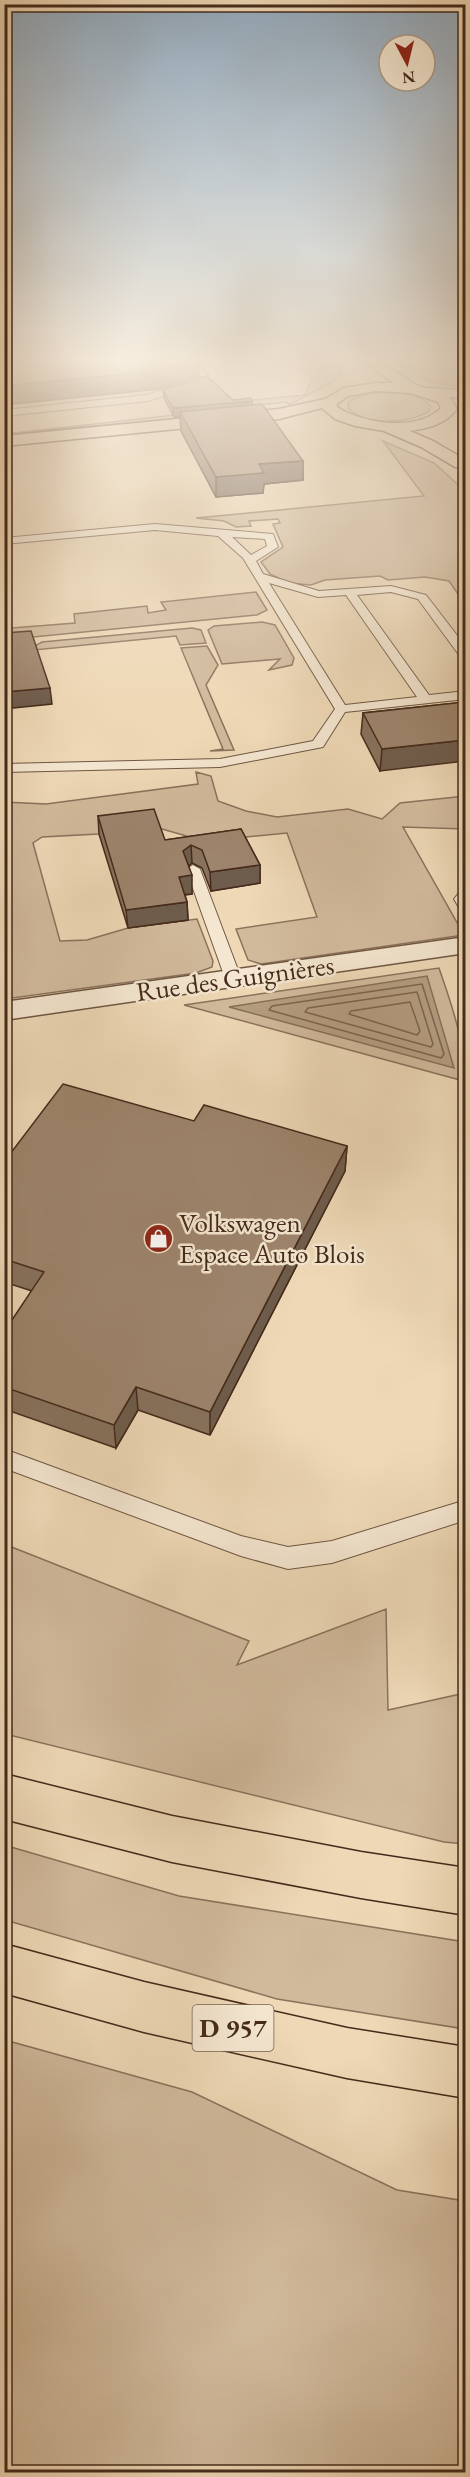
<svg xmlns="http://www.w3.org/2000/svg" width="470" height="2477" viewBox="0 0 470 2477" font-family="'EB Garamond',serif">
	<rect width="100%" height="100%" fill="#eed8b6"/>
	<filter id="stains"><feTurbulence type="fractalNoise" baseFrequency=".00333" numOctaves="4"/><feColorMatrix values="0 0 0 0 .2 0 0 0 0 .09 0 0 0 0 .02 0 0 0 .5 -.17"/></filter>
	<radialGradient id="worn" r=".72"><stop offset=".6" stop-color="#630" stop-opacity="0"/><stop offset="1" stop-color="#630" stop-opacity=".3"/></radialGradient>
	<path fill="#d1ba9c" stroke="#8b725c" stroke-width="1.5" d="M291,359H338L341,372L334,381L289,405L287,402L260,405L227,414L5,434L202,412L224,403L305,395L312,379Z
		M392,359H465V386C437,386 413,379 392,359Z
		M384,392C399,393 422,393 431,407L429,411C409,424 366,426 348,408V403C358,394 371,394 384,392Z
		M383,441L434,463L465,491V604L449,581L425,577L388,580L380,576L325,580L311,585L289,583L270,574L261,562L283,547L273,524L280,523L278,519L249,521L251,526L236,527L224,521L196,518L424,496Z
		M256,592L267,610L257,615L13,639L5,637L4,619L7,618L12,628L75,623L74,614L147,606L148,613L166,610L161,602Z
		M262,622L275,625L294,658L292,665L269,670L280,659L222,664L208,630L214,626Z
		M192,628L201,630L206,643L180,645L176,636L34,650L33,647L42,642Z
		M207,646L218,665L206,685L234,750L210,751L223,749L181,648Z
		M196,772L211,776L218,801L246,811L277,817L348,809L382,819L400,803L465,796V829L403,827L464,935L261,964L248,960L236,929L317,917L287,833L204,841L155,827L99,834L42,837L33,843L60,941L87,940L128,928L197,919L213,961L212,967L196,973L5,999L4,802L46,804L198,784Z
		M439,968C449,998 470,1052 460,1080L184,1005Z
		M4,1544L249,1641L237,1665L386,1609L388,1710L465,1693V1844L444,1842L5,1734Z
		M4,1845L179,1896L465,1942V2029L277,1999L5,1920Z
		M5,2040L192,2092L397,2190L465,2201V2472H5Z"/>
	<path fill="#b59d81" stroke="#886f58" stroke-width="1.5" d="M427,976L454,1068L229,1007Z"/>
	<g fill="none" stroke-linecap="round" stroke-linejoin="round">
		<path stroke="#7d644e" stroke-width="1.5" d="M422,984L444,1054L441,1058L269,1010L272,1006Z
			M417,992L433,1044L431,1047L305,1012L308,1008Z
			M410,1002L420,1031L417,1035L349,1014L351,1011Z"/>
		<defs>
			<path id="lane" d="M194,359H203L219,374V378L148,401L4,416V410L147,395L210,375Z
				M155,524L273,534L278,547L256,561L263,574L319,591L391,586L426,595L466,647V659H462L418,599L391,592L357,595L429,695L466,691V699L345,712L323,747L220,767L4,772V764L220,759L313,741L335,709L243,558L218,536L155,530L4,544V538ZM232,537L265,539L267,546L251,555ZM269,583L318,597L346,595L417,697L345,705Z
				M193,865L200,869L241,978L239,982H227L225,978L186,869Z
				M466,889V912L461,911L454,899L461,890Z
				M4,1449L241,1536L288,1547L332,1541L466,1500V1520L332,1563L288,1569L241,1556L4,1468Z"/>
			<path id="street" d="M426,388L466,390V398L421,395L419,392Z
				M466,937V953L4,1020V1002Z"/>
			<path id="primary" d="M359,359H376L416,385L449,396L457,409C444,425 429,428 410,431L433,441L466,460V468L455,467L421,447L384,431L355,426L335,419L322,408L279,419L4,446V436L279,409L325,399L344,388L376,383H394ZM376,391L411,393L438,402L441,408C417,432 364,424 337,407V404L348,396Z
				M4,1774L172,1816L361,1852L466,1868V1915L361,1898L172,1862L4,1819Z
				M4,1944L144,1982L347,2028L466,2047V2098L347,2078L144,2032L4,1993Z"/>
		</defs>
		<use href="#lane" stroke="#6f5642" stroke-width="2"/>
		<use href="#street" stroke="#6f5642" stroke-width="3"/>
		<use href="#primary" stroke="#452a1b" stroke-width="3"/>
		<use href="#lane" fill="#f4e6d0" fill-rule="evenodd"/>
		<use href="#street" fill="#f4e6d0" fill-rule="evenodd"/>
		<use href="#primary" fill="#eed8b6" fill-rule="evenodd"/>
	</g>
	<path fill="#87725d" stroke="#452a1b" stroke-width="1.5" d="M163,390L233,400L252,405L303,461V480L264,484L263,493L216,497L181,431L180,416L174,417L164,398Z
		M465,702L380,771L361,734L363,713Z
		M98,816L165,840L241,829L260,865V883L211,891L202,868L192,863L189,866L192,894L185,895L187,902L188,920L128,928L99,834Z
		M194,1121L347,1146L345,1171L210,1435L138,1410L116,1448L4,1409V1332L32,1291L4,1282V1162Z"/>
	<path fill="#6e5c4c" stroke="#452a1b" stroke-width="1.5" d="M196,359H199V376L159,389L4,405V386Z
		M252,401V409L180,412V416L174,417L173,408Z
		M303,461V480L264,484L263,493L216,497V477L259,464Z
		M50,688L52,704L4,709V692Z
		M465,740V761L380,771L382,749Z
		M191,845L192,863L184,870L183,851Z
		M260,865V883L211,891L210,872Z
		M192,875V894L179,895V877Z
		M187,902L188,920L128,928L126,910Z
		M347,1146L345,1171L210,1435V1412Z
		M136,1387L138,1410L116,1448L114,1425Z"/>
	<path fill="#9d846c" stroke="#452a1b" stroke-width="1.5" d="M4,359H196L158,371L4,386Z
		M207,376L233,400L250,398L252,401L173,408L163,390Z
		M262,404L303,461L259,464L264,473L216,477L180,412Z
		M31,631L50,688L4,692V633Z
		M465,702V740L382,749L363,713Z
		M154,809L165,840L241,829L260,865L210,872L202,850L191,845L183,851L192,875L179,877L187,902L126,910L98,816Z
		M63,1084L194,1121L204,1105L347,1146L210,1412L136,1387L114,1425L4,1387V1332L44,1272L4,1259V1162Z"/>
	<linearGradient id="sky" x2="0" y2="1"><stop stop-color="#93abbf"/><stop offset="0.51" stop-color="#f7edde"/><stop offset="1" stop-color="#f7edde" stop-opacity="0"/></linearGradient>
	<rect width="470" height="706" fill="url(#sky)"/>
	<defs>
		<symbol id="shop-disc" viewBox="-11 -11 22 22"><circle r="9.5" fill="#8f2418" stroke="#f4e6d0"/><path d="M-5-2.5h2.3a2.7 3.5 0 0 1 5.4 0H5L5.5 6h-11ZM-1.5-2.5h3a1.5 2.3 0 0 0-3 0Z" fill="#fff"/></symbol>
	</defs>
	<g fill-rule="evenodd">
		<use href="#shop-disc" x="142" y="1222" width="33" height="33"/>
	</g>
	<g text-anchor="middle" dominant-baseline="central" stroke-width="5" stroke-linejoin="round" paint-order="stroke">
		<rect fill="#f4e6d0" stroke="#7a6251" stroke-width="1.5" x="192.5" y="2005" width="81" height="46" rx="4.5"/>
		<g font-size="26" font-weight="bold" fill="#452a1b">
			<text x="233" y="2028">D 957</text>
		</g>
		<g font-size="27" fill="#452a1b" stroke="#f4e6d0">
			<text transform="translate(235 978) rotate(-8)">Rue des Guignières</text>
		</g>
		<g font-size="27" fill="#452a1b" stroke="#f4e6d0" text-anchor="start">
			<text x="179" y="1222">Volkswagen<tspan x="179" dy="31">Espace Auto Blois</tspan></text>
		</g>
	</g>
	<rect width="470" height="2477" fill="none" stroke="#eed8b6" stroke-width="24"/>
	<rect x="6" y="6" width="458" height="2465" fill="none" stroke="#452a1b" stroke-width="3"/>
	<rect x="12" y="12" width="446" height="2453" fill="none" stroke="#452a1b" stroke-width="1.5"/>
	<g transform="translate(407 63) rotate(173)"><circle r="28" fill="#f4e6d0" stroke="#ae9b88" stroke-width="1.5"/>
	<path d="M0-4.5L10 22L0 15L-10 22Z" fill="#8f2418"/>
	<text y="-9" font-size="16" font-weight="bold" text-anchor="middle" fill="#452a1b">N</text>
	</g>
	<rect width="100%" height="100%" filter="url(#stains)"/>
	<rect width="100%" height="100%" fill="url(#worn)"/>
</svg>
